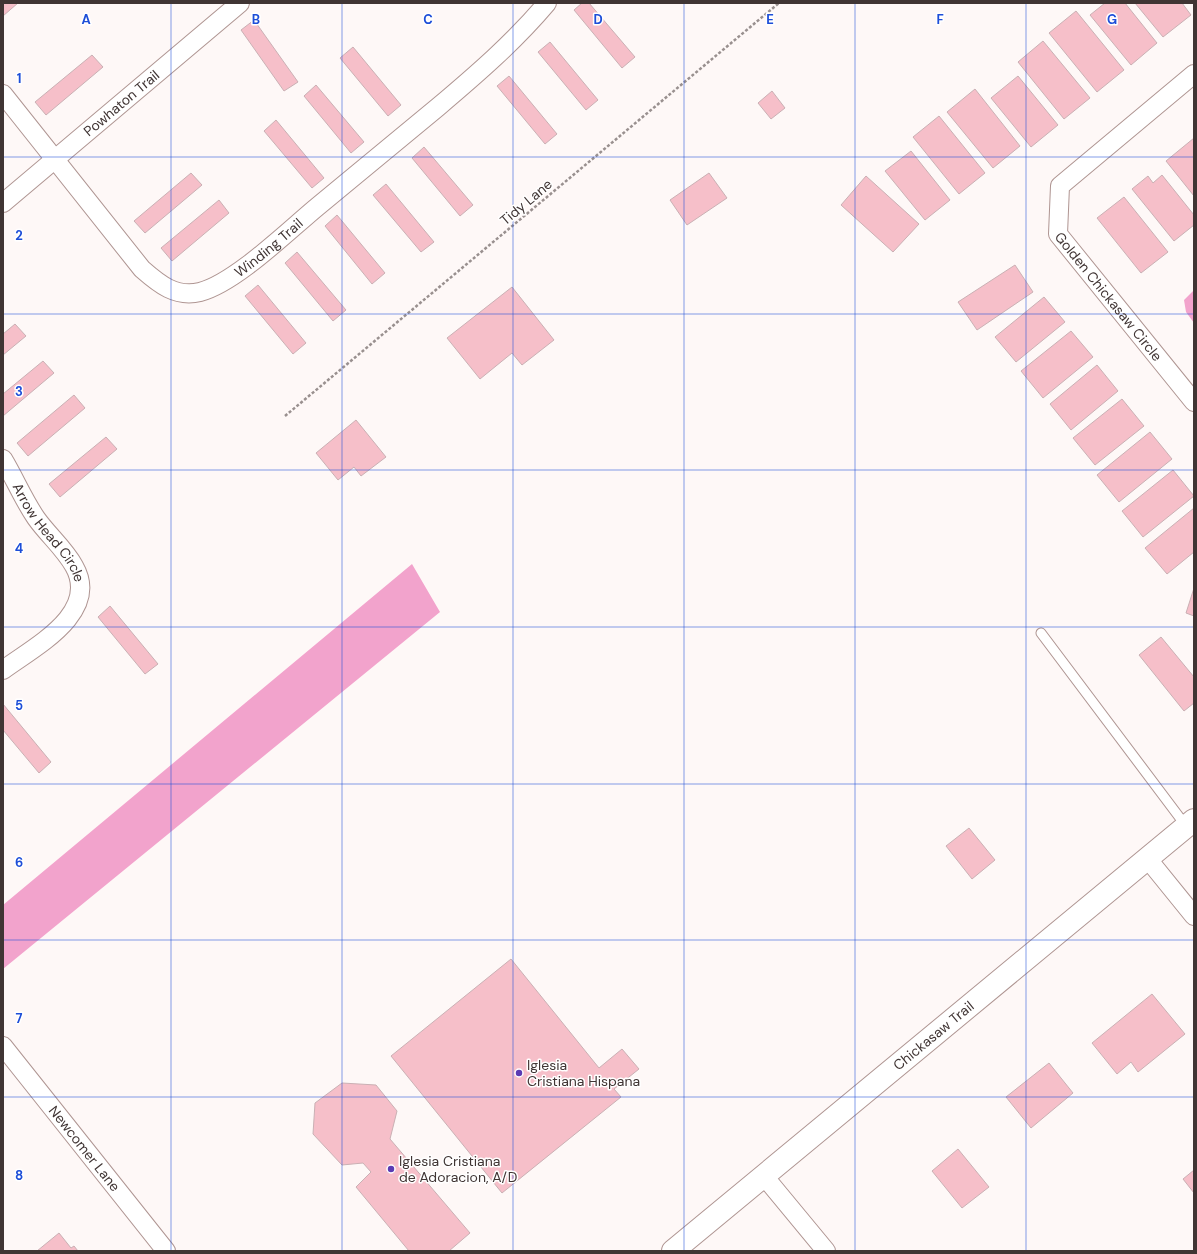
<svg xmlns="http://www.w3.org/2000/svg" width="1197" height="1254" viewBox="0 0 1197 1254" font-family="'DM Sans',sans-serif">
	<rect width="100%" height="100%" fill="#fef8f7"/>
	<path fill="#f2a3cc" d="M1194,290V323L1186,312L1184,300Z
		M412,564L440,612L3,969V905Z"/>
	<path fill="#f6bfc9" stroke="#cab0b4" d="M3,3H18L3,16Z
		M582,3H589L635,57L622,68L574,10Z
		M1105,3H1125L1157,43L1131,65L1090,15Z
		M1135,3H1182L1191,15L1163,37Z
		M1076,11L1124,70L1097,92L1049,33Z
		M254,20L298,82L284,91L241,30Z
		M1043,41L1090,98L1064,119L1018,62Z
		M550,42L598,100L586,110L538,52Z
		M353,47L401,105L388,116L340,58Z
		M92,55L103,67L46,115L35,102Z
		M509,76L557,134L545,144L497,86Z
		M1018,76L1058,125L1031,147L991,98Z
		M316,85L364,142L351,153L304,96Z
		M975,89L1020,146L993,168L947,112Z
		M772,91L785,108L771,119L758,103Z
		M939,116L985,173L959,194L913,137Z
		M276,120L324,178L312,188L264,131Z
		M1194,138V196L1166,161Z
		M424,147L473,205L460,216L412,158Z
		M911,151L950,200L925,220L885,171Z
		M191,173L202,185L145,233L134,221Z
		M709,173L727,198L687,225L670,200Z
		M1162,175L1194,215V225L1174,241L1132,189L1148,176L1153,183Z
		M866,176L919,224L893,252L841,205Z
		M386,184L434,242L421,252L373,195Z
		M1124,197L1168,252L1141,273L1097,218Z
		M219,200L229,213L172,261L161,248Z
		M337,215L385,273L372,284L325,226Z
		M297,252L346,310L333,321L285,263Z
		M1015,265L1033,292L977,330L958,302Z
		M258,285L306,343L293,354L245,296Z
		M512,287L554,340L522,365L512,353L480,379L447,338Z
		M1044,297L1065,322L1016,362L995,337Z
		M15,324L26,336L3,355V334Z
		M1071,331L1093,357L1043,398L1021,371Z
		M43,361L54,373L3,416V394Z
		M1097,365L1118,391L1071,430L1050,404Z
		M74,395L85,408L28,456L17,443Z
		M1122,399L1144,426L1095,465L1073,438Z
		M356,420L386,457L361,476L354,467L338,480L316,453Z
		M1150,432L1172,459L1119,502L1097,475Z
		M106,437L117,449L60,497L49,484Z
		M1173,470L1194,496L1143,537L1122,511Z
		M1194,508V552L1167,574L1145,548Z
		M1194,588V616L1186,613Z
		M110,606L158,664L145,674L98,617Z
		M1161,637L1194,677V703L1184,711L1139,655Z
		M3,704L51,762L39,773L3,730Z
		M969,828L995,860L972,879L946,846Z
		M511,959L599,1068L622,1049L639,1069L614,1089L621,1097L502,1193L391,1056Z
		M1152,994L1185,1034L1138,1072L1131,1062L1117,1074L1092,1043Z
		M1049,1063L1073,1093L1031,1128L1006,1097Z
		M342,1083L376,1085L397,1111L390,1139L470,1233L449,1251H409L356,1187L371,1172L363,1163L342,1165L313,1134L315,1103Z
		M958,1149L989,1187L962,1208L932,1171Z
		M1194,1170V1193L1183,1179Z
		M59,1233L71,1248L74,1246L78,1251H37Z"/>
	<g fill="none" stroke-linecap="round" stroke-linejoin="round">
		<defs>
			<path id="lane" d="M1041,633L1186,826"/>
			<g id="street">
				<path id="s1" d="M1194,74L1060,186L1058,234L1194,402"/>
				<path id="s2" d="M3,94L142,269C159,284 176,298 200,292C235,283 288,231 317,207C357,174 398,140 438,107C477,74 514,42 547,3"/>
				<path id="s3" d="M3,203L240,3"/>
				<path id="s4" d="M3,459C15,479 23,499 36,518C48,535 64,548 74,566C101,613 34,647 3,670"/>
				<path d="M1147,858L1194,916"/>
				<path id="s5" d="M3,1046L166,1251"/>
				<path d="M764,1176L826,1251"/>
			</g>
			<g id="secondary">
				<path id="s6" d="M673,1251L1194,820"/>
			</g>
		</defs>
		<use href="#lane" stroke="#af9592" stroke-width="11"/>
		<use href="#street" stroke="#af9592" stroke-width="20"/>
		<use href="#secondary" stroke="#af9592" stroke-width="24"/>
		<path stroke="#99908f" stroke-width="2.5" stroke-dasharray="3 2" stroke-linecap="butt" d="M285,416L779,3"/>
		<use href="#lane" stroke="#fff" stroke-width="9"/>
		<use href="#street" stroke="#fff" stroke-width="18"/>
		<use href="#secondary" stroke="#fff" stroke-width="22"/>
	</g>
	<path fill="none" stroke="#1d4ed8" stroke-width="1" stroke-opacity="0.55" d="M171,3V1251M342,3V1251M513,3V1251M684,3V1251M855,3V1251M1026,3V1251M3,157H1194M3,314H1194M3,470H1194M3,627H1194M3,784H1194M3,940H1194M3,1097H1194"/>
	<g fill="#5a3bb3" stroke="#fff" stroke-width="1.5">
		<circle cx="519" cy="1073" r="4"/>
		<circle cx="391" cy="1169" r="4"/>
	</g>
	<g text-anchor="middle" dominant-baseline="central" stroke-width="3" stroke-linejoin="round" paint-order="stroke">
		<g font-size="14" fill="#403534" stroke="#fff">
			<text stroke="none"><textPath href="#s3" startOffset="155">Powhaton Trail</textPath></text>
			<text transform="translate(526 202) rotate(-40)">Tidy Lane</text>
			<text stroke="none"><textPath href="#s2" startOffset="371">Winding Trail</textPath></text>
			<text stroke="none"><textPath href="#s1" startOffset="303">Golden Chickasaw Circle</textPath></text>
			<text stroke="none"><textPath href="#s4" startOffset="87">Arrow Head Circle</textPath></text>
			<text stroke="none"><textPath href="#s6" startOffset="338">Chickasaw Trail</textPath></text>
			<text stroke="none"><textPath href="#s5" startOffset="131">Newcomer Lane</textPath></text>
		</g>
		<g font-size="14" fill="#403534" stroke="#fff" text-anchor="start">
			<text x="527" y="1065">Iglesia<tspan x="527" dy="16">Cristiana Hispana</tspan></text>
			<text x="399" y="1161">Iglesia Cristiana<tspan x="399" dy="16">de Adoracion, A/D</tspan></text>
		</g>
	</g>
	<g font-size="13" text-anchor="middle" font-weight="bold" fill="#1d4ed8" stroke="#fff" stroke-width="3" stroke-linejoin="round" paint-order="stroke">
		<text x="86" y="24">A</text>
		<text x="256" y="24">B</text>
		<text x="428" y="24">C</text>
		<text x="598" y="24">D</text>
		<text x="770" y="24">E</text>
		<text x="940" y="24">F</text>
		<text x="1112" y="24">G</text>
		<text x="19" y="83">1</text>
		<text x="19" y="240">2</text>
		<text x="19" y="396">3</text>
		<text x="19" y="553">4</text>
		<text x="19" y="710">5</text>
		<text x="19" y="867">6</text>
		<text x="19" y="1023">7</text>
		<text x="19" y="1180">8</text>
	</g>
	<rect width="1197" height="1254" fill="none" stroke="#403534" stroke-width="8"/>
</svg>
